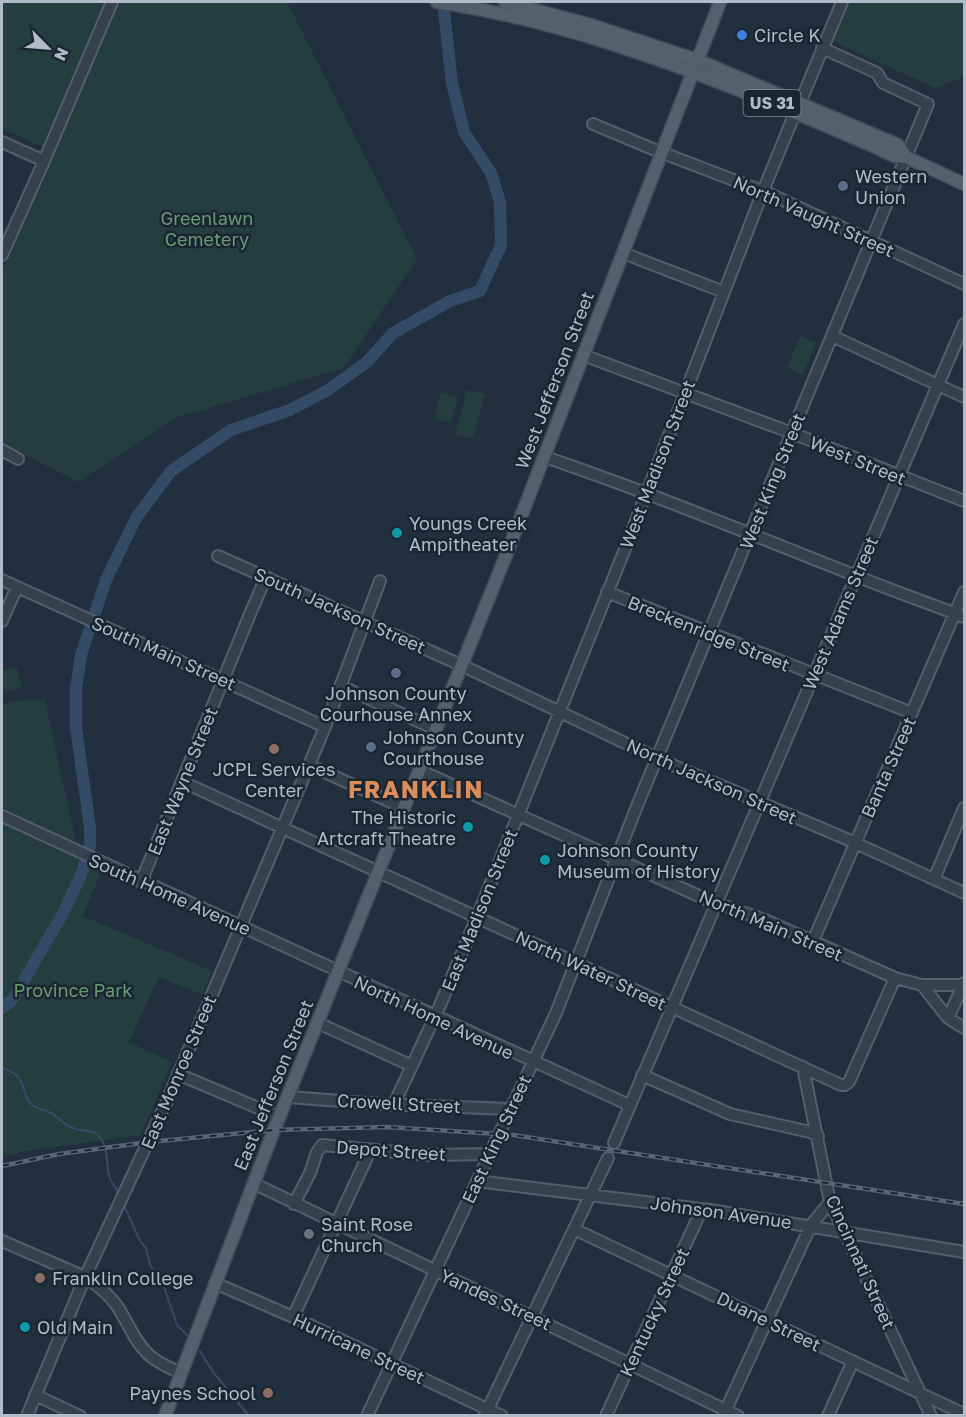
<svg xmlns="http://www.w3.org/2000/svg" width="966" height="1417" viewBox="0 0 966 1417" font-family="'Golos Text',sans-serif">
	<rect width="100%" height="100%" fill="#222f3e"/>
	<path fill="#243d3f" d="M2,2H287L417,259L344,368L178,417L78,482L2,443V269L52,151L2,129Z
		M841,2H964V77L935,88L826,38Z
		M800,336L816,343L803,375L787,368Z
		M467,390L485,394L473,439L455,434Z
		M441,392L458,397L451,423L434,419Z
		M17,667L22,688L2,692V671Z
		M29,699L45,700L75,838L61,850L102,869L83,916L212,971L202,995L159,977L129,1042L172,1062L141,1135L21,1152L2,1157V704Z"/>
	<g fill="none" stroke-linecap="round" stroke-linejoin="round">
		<path stroke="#344b67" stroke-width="2" d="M2,1068C30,1076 19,1093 32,1105C38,1110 47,1110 53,1114C61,1120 66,1127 76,1129C83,1131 93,1130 98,1135C110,1147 105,1164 110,1179C112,1184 117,1188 119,1194
			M124,1205L139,1239L146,1248L150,1265L163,1284L177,1325L187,1335
			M200,1351L213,1372L249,1416"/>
		<path stroke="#344b67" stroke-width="12" d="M2,1008L9,1003L15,996L63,913L81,875L90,847V828L76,728V688L81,655L106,580L136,518L171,471L231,430L290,410L328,390L367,362L393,333L450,301L480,291L501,245L500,202L491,173L464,132L452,83L443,2"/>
		<defs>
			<path id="minor" d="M800,103L842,2
				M593,124L655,150L770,194L964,284
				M2,142L44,161
				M623,253L724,292
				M2,255L44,161L112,2
				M832,336L964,397
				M583,355L792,433L964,501
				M2,450L18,459
				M545,457C648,492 748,533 849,573C887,589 926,602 964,617
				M218,556L461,665L663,761L849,840L964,893
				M2,580L325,727
				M607,592L912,713
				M2,621L17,587
				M341,686L435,729
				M309,765L404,808
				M419,770L710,901L765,920L895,978L922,985H964
				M183,782L841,1085H845L849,1082L895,978
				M2,816L629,1105
				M934,879L964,808
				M141,882L250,614L263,584L268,578
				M813,941L964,592
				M922,985L948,1018L964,1028
				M948,1018L964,983
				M318,1023L412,1066
				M803,1067L830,1202L931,1416
				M178,1074L279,1117
				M642,1075L730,1114L810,1132L818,1136
				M288,1097L380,1104L511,1109
				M394,1104L438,1010L480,910L627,544L763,191L795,113
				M614,1143L964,324
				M477,1181L710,1210L964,1252
				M253,1183L738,1416
				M294,1204L310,1173L317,1152L322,1145L428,1155L490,1154
				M574,1229L964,1414
				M2,1241L85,1277C97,1285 109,1294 117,1306C128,1322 134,1341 148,1354C157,1363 170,1368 181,1373
				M215,1283L293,1317L502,1416
				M293,1317L370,1151
				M35,1395L80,1416
				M485,1415L608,1158
				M27,1416L85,1277L167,1101L325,727L380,581
				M367,1416L556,1013L637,806L928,104L883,83L877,73L822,48
				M606,1416L702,1209
				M723,1416L811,1225L830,1202
				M828,1416L853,1361"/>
			<path id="major" d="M437,2C557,20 670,61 781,107C819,123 857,138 894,156L906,157L964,184
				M505,2L591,25L697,60L898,145L906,157
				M165,1416L274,1130L505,558L720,2"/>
		</defs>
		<use href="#minor" stroke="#545e6c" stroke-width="14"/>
		<use href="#major" stroke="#3f4a57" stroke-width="15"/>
		<use href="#minor" stroke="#36414e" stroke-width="10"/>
		<use href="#major" stroke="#53606e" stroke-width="12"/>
		<defs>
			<path id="rail" d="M2,1166L59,1154L149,1142L274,1130L387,1127L513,1135L964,1204"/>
		</defs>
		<use href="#rail" stroke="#576575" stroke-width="4.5"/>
		<use href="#rail" stroke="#1b2633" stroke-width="2" stroke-dasharray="7" stroke-linecap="butt"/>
	</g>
	<circle fill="#3f7fe0" stroke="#1b2633" stroke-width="2" cx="742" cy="35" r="6"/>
	<g fill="#5c6f8a" stroke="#1b2633" stroke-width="2">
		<circle cx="843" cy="186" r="6"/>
		<circle cx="396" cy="673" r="6"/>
		<circle cx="371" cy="747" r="6"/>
	</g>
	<g fill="#0f9aa8" stroke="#1b2633" stroke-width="2">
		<circle cx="397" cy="533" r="6"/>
		<circle cx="468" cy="827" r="6"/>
		<circle cx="545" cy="860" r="6"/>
		<circle cx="25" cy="1327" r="6"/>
	</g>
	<g fill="#8d6e63" stroke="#1b2633" stroke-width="2">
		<circle cx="274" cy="749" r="6"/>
		<circle cx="40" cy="1278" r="6"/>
		<circle cx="268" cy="1393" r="6"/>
	</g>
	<circle fill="#6b7280" stroke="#1b2633" stroke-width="2" cx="309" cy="1234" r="6"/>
	<g text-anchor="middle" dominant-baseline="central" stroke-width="5" stroke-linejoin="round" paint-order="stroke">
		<rect fill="#1b2633" stroke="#848e9c" stroke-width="1.5" x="743.5" y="90" width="57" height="26" rx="4.5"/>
		<g font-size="16" font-weight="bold" fill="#b1bbc9">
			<text x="772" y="103">US 31</text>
		</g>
		<g font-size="18" fill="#b1bbc9" stroke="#1b2633" text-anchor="start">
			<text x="754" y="35">Circle K</text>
			<text x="855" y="176">Western<tspan x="855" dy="21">Union</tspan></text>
			<text x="409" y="523">Youngs Creek<tspan x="409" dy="21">Ampitheater</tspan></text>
			<text x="396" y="693" text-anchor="middle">Johnson County<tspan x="396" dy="21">Courhouse Annex</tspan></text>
			<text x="383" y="737">Johnson County<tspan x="383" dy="21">Courthouse</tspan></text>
			<text x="274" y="769" text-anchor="middle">JCPL Services<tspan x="274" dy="21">Center</tspan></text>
			<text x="456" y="817" text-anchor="end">The Historic<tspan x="456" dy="21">Artcraft Theatre</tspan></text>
			<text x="557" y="850">Johnson County<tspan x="557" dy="21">Museum of History</tspan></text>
			<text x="321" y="1224">Saint Rose<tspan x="321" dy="21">Church</tspan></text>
			<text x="52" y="1278">Franklin College</text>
			<text x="37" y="1327">Old Main</text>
			<text x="256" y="1393" text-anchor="end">Paynes School</text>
		</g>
		<g font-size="18" fill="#b1bbc9" stroke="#1b2633">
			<text transform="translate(814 216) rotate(24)">North Vaught Street</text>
			<text transform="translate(554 380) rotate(-69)">West Jefferson Street</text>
			<text transform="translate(858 460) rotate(22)">West Street</text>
			<text transform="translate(657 464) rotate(-69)">West Madison Street</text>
			<text transform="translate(772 481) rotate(-68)">West King Street</text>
			<text transform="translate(340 610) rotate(24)">South Jackson Street</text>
			<text transform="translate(840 613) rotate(-67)">West Adams Street</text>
			<text transform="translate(709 633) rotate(22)">Breckenridge Street</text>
			<text transform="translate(164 653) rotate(24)">South Main Street</text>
			<text transform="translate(888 767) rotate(-66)">Banta Street</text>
			<text transform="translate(182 781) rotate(-68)">East Wayne Street</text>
			<text transform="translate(712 781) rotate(24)">North Jackson Street</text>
			<text transform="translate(170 894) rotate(24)">South Home Avenue</text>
			<text transform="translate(479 910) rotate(-68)">East Madison Street</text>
			<text transform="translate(771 925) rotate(23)">North Main Street</text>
			<text transform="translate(591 970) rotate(25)">North Water Street</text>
			<text transform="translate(434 1017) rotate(25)">North Home Avenue</text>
			<text transform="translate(178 1072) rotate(-67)">East Monroe Street</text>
			<text transform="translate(273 1085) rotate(-68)">East Jefferson Street</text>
			<text transform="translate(399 1103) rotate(3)">Crowell Street</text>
			<text transform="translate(496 1139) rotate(-65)">East King Street</text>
			<text transform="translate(391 1150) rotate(4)">Depot Street</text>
			<text transform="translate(721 1212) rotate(8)">Johnson Avenue</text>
			<text transform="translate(861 1262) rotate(66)">Cincinnati Street</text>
			<text transform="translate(496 1299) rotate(25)">Yandes Street</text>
			<text transform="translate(654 1312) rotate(-65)">Kentucky Street</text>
			<text transform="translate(769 1321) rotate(26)">Duane Street</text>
			<text transform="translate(359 1348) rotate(25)">Hurricane Street</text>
		</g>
		<g font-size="18" fill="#679c71" stroke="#1b2633">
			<text x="207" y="218">Greenlawn<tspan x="207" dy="21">Cemetery</tspan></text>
			<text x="73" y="990">Province Park</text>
		</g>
		<g font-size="24" font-weight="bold" letter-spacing="1.5" fill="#dc8d5a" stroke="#1b2633">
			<text x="416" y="788">FRANKLIN</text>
		</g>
	</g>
	<rect width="966" height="1417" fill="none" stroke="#b1bbc9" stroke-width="6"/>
	<g transform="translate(48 48) rotate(115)" stroke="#1b2633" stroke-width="4.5" paint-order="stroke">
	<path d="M0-4.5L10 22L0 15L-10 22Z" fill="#b1bbc9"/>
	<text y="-9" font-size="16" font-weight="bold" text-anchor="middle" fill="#b1bbc9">N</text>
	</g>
</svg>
